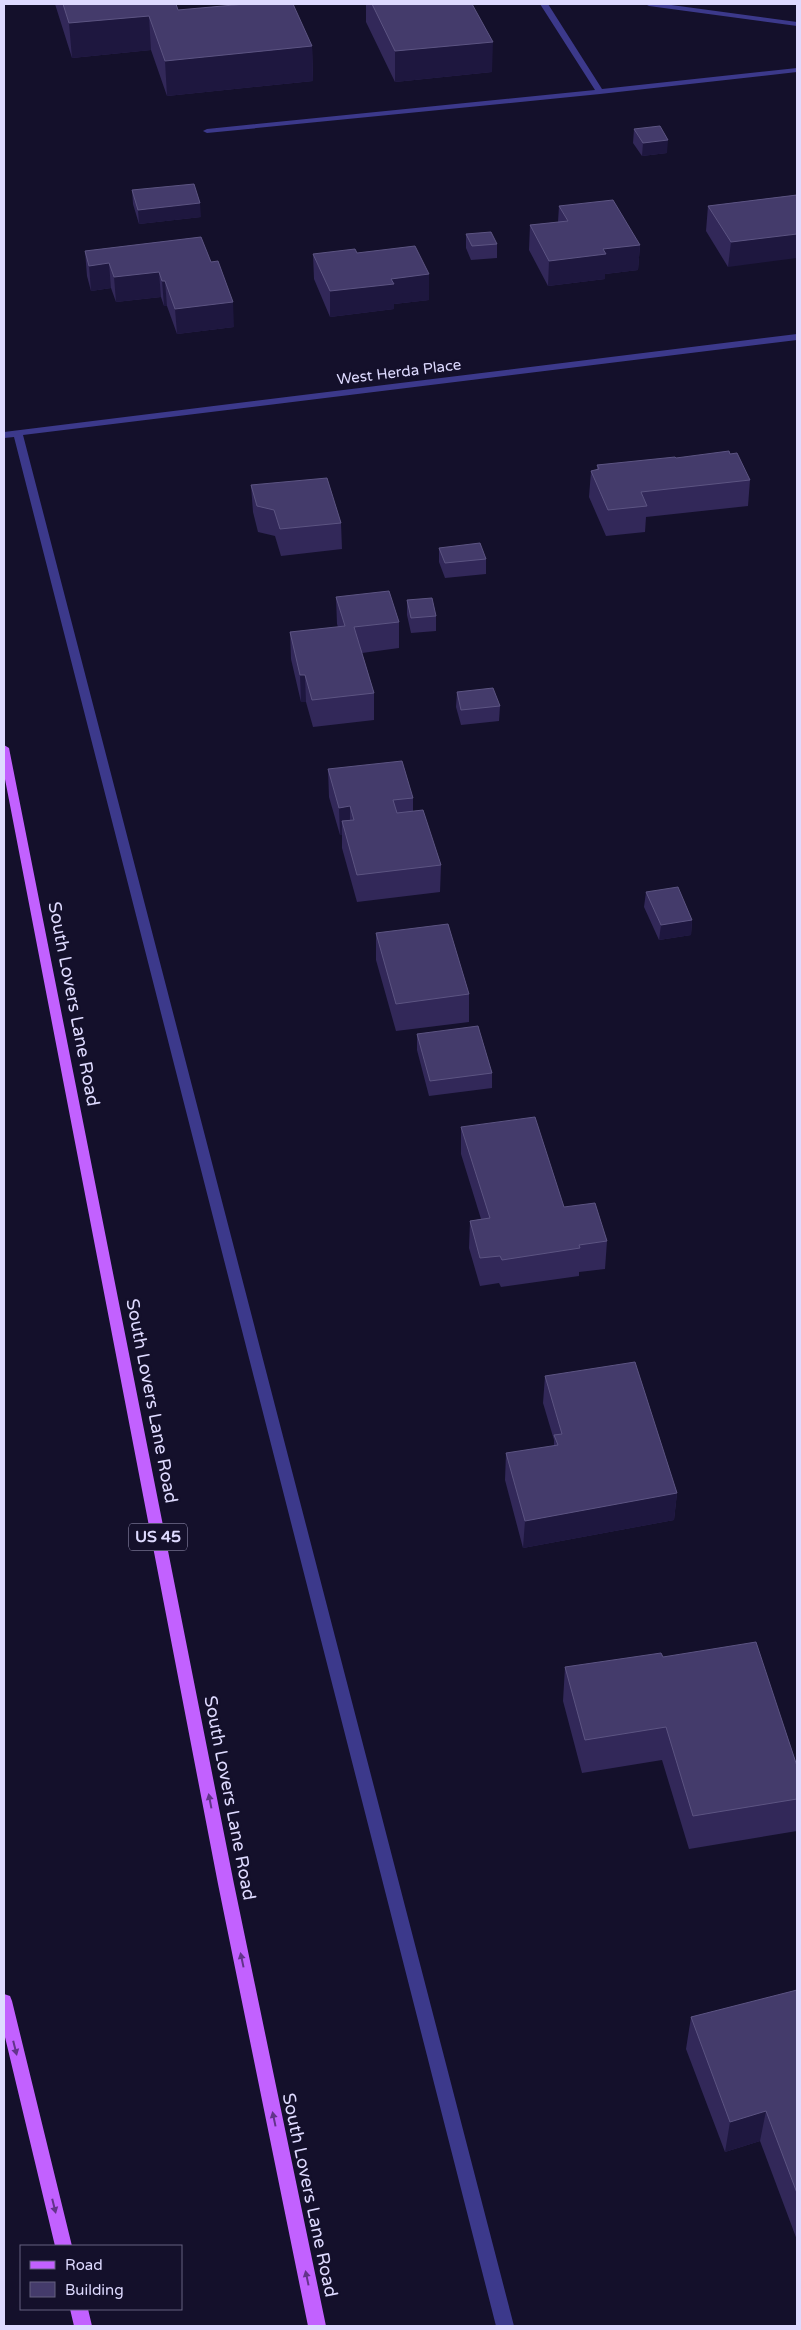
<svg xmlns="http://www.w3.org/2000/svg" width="801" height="2330" viewBox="0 0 801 2330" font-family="'Varela Round',sans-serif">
	<rect width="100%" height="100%" fill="#14102b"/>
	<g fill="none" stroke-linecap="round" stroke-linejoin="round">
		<path fill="#3c398b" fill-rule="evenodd" d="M540,4H548L602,89L797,68V72L600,94L207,133L203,131L207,129L595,90Z
			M645,4H664L797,22V26L649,6Z"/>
		<path fill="#3c398b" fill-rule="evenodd" d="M797,334V340L23,435L514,2326H496L14,437L4,438V432Z"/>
		<path fill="#c261ff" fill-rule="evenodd" d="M4,745L9,748L234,1884L326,2326H308L218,1884L4,774Z
			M4,1994L10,1996L12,2001L72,2246H55L4,2033Z
			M70,2309H88L92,2326H74Z"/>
	</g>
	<path fill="#322859" d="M55,4H176L178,10L312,46L313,81L167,96L151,50L72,58Z
		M366,4H472L492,72L395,82L366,22Z
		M634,129L667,153L642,156L633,143Z
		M132,190L201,217L139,224L133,204Z
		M797,195L728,267L706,231L708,206Z
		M559,206L640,245L638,270L605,274V279L548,286L529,250L530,225L558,222Z
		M466,234L497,244V258L471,260L466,248Z
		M201,237L234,327L177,334L167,306H164L161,297L116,302L111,288L91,291L87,276L85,251Z
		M357,253L429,274V300L394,304V309L330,317L314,279L313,254Z
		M730,454L750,480L748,506L646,517L645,532L606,536L589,497L591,471L597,470V465Z
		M251,485L341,523L342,549L281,556L275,536L258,532L253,512Z
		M439,548L486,559V574L445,578L439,562Z
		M336,597L399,622V648L362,653L374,693V720L313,727L306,702H301L291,659L290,632L338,627L337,624Z
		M407,600L436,616V631L411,633L407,615Z
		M457,692L500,706L499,721L461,725L456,707Z
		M328,769L413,798V811L441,865L440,892L357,902L342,848V835H340L329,797Z
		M646,892L692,920L691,935L659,940L644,907Z
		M376,933L469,994V1022L396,1031L376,960Z
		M417,1034L492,1073V1088L429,1096L417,1050Z
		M461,1127L607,1241L605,1269L579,1272V1276L501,1287L499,1283L480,1286L469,1248L470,1221L481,1219L461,1154Z
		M545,1376L677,1493L674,1520L523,1548L505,1480L506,1453L554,1446V1440L543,1403Z
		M663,1657L797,1799V1831L689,1849L662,1760L582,1773L563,1701L565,1667Z
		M797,1990V2240L760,2141L725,2152L686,2049L691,2017Z"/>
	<path fill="#1e173f" d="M149,16L151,50L72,58L69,23Z
		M493,42L492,72L395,82V51Z
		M312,46L313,81L167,96L165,61Z
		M668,140L667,153L642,156L643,143Z
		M200,203L201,217L139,224L138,210Z
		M797,234V258L728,267L731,242Z
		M640,245L638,270L605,274V279L548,286L549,261L603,249Z
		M109,263L111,288L91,291L89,266Z
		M159,272L161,297L116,302L114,277Z
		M429,274V300L394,304V309L330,317V291L391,279Z
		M162,281H165L167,306H164Z
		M233,302L234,327L177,334L175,309Z
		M300,675H305L306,702H301Z
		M350,806V834L342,821V835H340L339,808Z
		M692,920L691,935L659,940L661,925Z
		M677,1493L674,1520L523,1548L525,1521Z
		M766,2111L760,2141L725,2152L730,2122Z"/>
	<path fill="#443b6b" stroke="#5c5482" d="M63,4H176L178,10L245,4H293L312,46L165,61L149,16L69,23Z
		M372,4H472L493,42L395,51Z
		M660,126L668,140L643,143L634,129Z
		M194,184L200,203L138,210L132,190Z
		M797,195V234L731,242L708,206Z
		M613,200L640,245L603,249L606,254L549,261L530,225L568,221L559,206Z
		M491,232L497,244L472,246L466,234Z
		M201,237L211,262L218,261L233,302L175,309L165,281H162L159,272L114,277L109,263L89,266L85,251Z
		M415,246L429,274L391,279L394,284L330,291L313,254L355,249L357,253Z
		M729,451L730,454L737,453L750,480L641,492L647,506L608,510L591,471L599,469L597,465L675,457L676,458Z
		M327,478L341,523L280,529L274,510L257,506L251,485Z
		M480,543L486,559L445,563L439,548Z
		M389,591L399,622L354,627L374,693L312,700L305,675H300L290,632L345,626L336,597Z
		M432,598L436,616L411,618L407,600Z
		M493,688L500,706L461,710L457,692Z
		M402,761L413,798L393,800L397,813L423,810L441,865L357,875L342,821L354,820L350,806L339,808L328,769Z
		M678,887L692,920L661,925L646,892Z
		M448,924L469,994L396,1004L376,933Z
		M478,1026L492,1073L430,1081L417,1034Z
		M535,1117L564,1207L595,1203L607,1241L579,1245L580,1248L502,1260L500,1256L480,1258L470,1221L490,1218L461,1127Z
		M635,1362L677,1493L525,1521L506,1453L558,1445L554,1435L562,1434L545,1376Z
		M756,1642L797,1766V1799L693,1816L666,1727L585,1740L565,1667L661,1653L663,1657Z
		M797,1990V2193L766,2111L730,2122L691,2017Z"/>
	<defs><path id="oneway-solid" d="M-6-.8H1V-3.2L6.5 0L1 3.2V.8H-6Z" transform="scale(1.25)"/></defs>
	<g fill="#62348a">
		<use href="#oneway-solid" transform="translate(210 1801) rotate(-101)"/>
		<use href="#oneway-solid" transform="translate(242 1960) rotate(-102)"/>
		<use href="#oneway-solid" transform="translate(15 2048) rotate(76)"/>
		<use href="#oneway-solid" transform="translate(274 2119) rotate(-102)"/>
		<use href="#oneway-solid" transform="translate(54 2206) rotate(76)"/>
		<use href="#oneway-solid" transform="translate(307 2278) rotate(-102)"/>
	</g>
	<g text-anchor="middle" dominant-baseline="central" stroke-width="5" stroke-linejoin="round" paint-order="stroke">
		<g font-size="15" fill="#dedaff" stroke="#14102b">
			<text transform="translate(399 372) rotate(-7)">West Herda Place</text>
		</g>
		<rect fill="#14102b" stroke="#a19dbf" stroke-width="1" x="129" y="1523.5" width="58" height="27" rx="4"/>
		<g font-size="16" font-weight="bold" fill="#dedaff">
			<text x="158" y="1537">US 45</text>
		</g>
		<g font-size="18" fill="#dedaff" stroke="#14102b">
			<text transform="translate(74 1004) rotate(79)">South Lovers Lane Road</text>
			<text transform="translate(152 1401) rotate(79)">South Lovers Lane Road</text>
			<text transform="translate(230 1798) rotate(79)">South Lovers Lane Road</text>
			<text transform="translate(310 2195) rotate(78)">South Lovers Lane Road</text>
		</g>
	</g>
	<rect width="801" height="2330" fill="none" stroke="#dedaff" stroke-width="10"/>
	<rect x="20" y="2245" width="162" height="65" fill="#14102b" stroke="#656180"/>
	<rect x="30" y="2261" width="25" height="8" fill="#c261ff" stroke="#656180"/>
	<text x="65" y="2270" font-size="15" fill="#dedaff">Road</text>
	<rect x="30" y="2282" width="25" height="15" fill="#443b6b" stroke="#656180"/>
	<text x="65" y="2295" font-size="15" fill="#dedaff">Building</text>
</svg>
